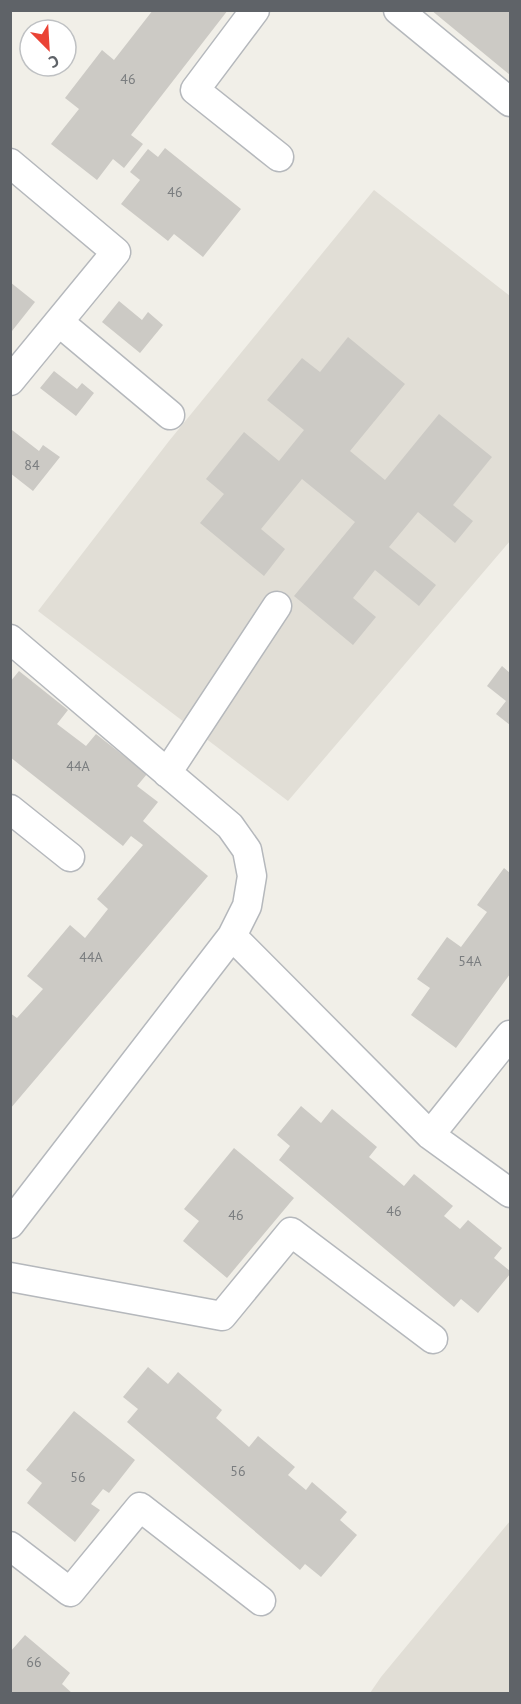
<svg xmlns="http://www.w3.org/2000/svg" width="521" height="1704" viewBox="0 0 521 1704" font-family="'PT Sans',sans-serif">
	<rect width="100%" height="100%" fill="#f1efe8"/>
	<path fill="#e1ded6" d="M374,190L510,296V541L288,801L38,611L169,441Z
		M510,1521V1693H370L381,1677Z"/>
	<path fill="#cccac5" d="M153,10H228L131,135L143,144L124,168L113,159L97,180L51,144L79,109L65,98L102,50L114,60Z
		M431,10H510V75Z
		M165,148L241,209L203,257L174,234L168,241L121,204L140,180L130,172L148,149L158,157Z
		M10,282L35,302L12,331L10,330Z
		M119,301L142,320L148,312L163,325L140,353L102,322Z
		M348,337L405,384L350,451L385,480L439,414L492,457L453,505L473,521L455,543L418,512L389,547L436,585L419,606L375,570L353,598L376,617L353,645L294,596L355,522L302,479L261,529L285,549L264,576L200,523L224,494L206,479L244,432L279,461L304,430L267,400L302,358L320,372Z
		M54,371L77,389L82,383L94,393L76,416L40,388Z
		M12,430L39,451L43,445L60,457L33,491L10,473V432Z
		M502,666L510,673V725L496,714L506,701L487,686Z
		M19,671L68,710L57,724L86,746L96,734L147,774L137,786L158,802L143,821L208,876L10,1109V1013L17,1018L43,989L27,976L70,925L85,938L108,909L97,899L143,845L131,836L123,846L10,757V682Z
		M504,868L510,873V974L456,1048L411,1015L430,988L417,979L447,937L461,947L487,912L477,905Z
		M301,1106L321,1123L332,1109L377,1147L369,1157L404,1186L414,1174L453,1206L444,1216L460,1229L468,1220L502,1248L494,1258L510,1271V1274L478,1313L461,1299L454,1307L279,1160L290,1146L277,1135Z
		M234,1148L294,1198L227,1278L183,1241L199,1221L184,1209Z
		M148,1367L168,1384L178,1372L222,1410L216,1418L249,1447L258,1436L295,1467L288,1475L306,1490L312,1482L347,1512L340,1520L357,1535L321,1577L305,1564L300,1570L127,1422L138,1409L123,1397Z
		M74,1411L135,1460L109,1493L103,1489L91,1504L100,1510L75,1542L27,1503L42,1483L26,1470Z
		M25,1635L70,1673L62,1684L73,1694H10V1652Z"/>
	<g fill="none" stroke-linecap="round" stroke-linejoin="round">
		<defs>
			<path id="minor" d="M255,10L195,90L279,157
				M398,10L510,102
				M10,163L116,252L10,381
				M59,322L170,415
				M10,639L230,826L247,850L252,876L247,906L232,936L10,1224
				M167,773L277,606
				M10,809L70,857
				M232,936L430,1135L510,1193
				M430,1135L510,1035
				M10,1277L222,1316L291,1232L433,1339
				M10,1546L70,1592L140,1507L261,1601"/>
		</defs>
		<use href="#minor" stroke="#b5b8bc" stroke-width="31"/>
		<use href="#minor" stroke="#fff" stroke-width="28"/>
	</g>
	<g text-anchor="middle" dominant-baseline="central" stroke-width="5" stroke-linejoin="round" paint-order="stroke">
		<g font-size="14" fill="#7a7d7f">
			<text x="128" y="79">46</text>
			<text x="175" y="192">46</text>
			<text x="32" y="465">84</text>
			<text x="78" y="766">44А</text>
			<text x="91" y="957">44А</text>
			<text x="470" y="961">54А</text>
			<text x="394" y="1211">46</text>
			<text x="236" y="1215">46</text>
			<text x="238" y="1471">56</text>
			<text x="78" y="1477">56</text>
			<text x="34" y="1662">66</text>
		</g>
	</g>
	<rect width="521" height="1704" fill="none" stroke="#5f6368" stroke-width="24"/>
	<g transform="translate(48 48) rotate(156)"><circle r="28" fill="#ffffff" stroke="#bfc1c3" stroke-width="1.5"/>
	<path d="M0-4.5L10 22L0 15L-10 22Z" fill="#ea4335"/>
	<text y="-9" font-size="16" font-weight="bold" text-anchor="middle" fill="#5f6368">С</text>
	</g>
</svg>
